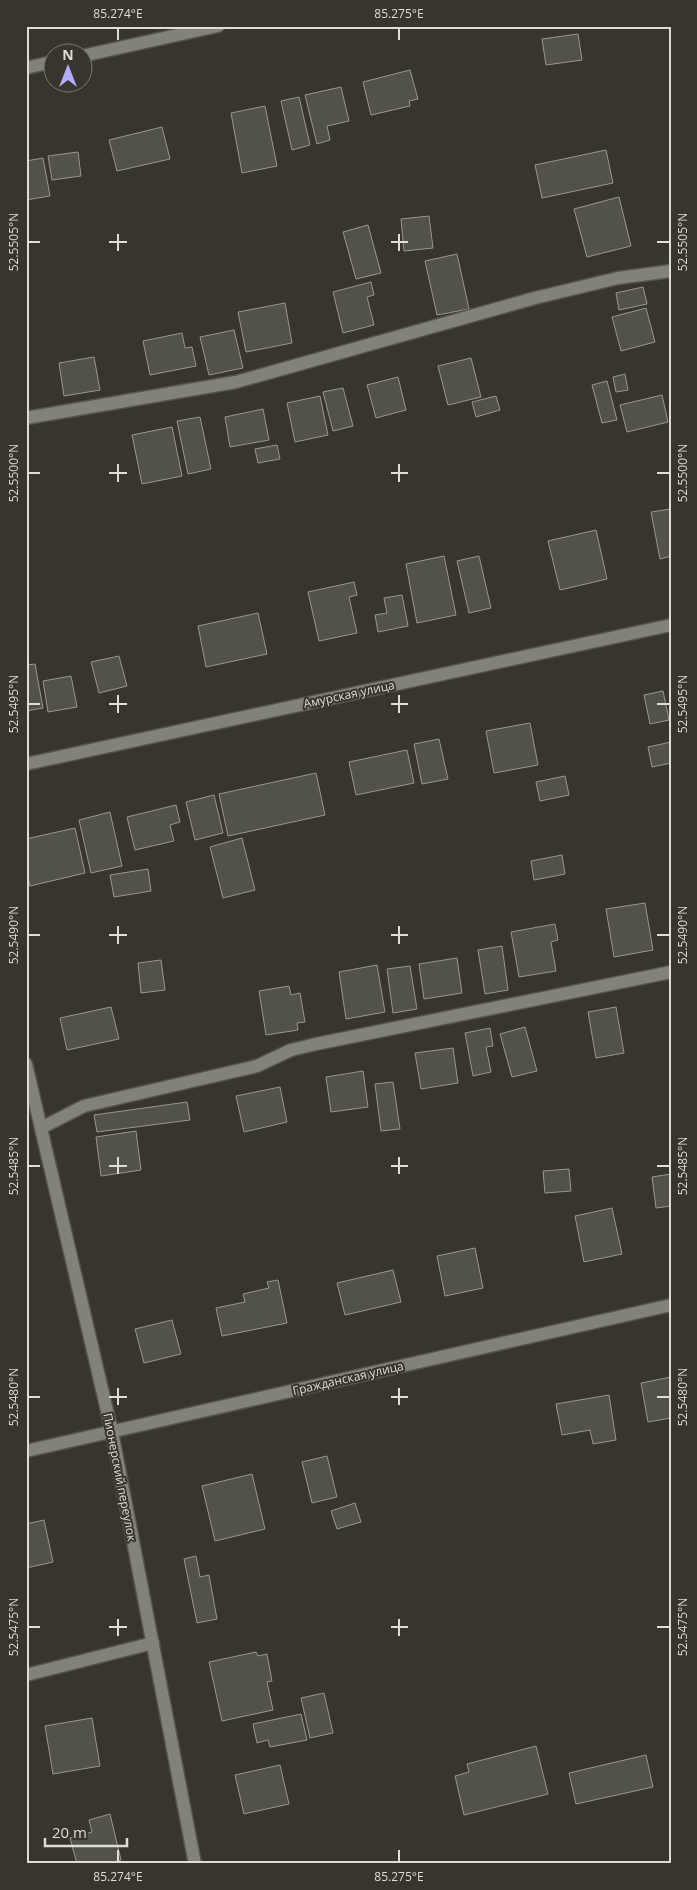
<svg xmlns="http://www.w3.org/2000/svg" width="697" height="1890" viewBox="0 0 697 1890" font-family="'Open Sans',sans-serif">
	<rect width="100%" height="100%" fill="#37352e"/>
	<path fill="#53524a" stroke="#99978f" d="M578,34L582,60L546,65L542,39Z
		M410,70L418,99L409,101L410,106L371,115L363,82Z
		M341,87L349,121L327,126L330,140L317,144L305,95Z
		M299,97L310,145L292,150L281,101Z
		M265,106L277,166L242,173L231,113Z
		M162,127L170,159L117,171L109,140Z
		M606,150L613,183L542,198L535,165Z
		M78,152L81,176L52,180L48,156Z
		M43,158L50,196L26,200V161Z
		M619,197L631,246L587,257L574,209Z
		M429,216L433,248L404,251L401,219Z
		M368,225L381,273L356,279L343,232Z
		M457,254L469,309L437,315L425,261Z
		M371,282L374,295L367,297L374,325L343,333L333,292Z
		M643,287L647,304L619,310L616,293Z
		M285,303L292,343L246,352L238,312Z
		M646,308L655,342L621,351L612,317Z
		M234,330L243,368L209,375L200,337Z
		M182,333L185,348L192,347L196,366L150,375L143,341Z
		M94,357L100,390L64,396L59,363Z
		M471,358L481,397L448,405L438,366Z
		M625,374L628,390L616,392L613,377Z
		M398,377L406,410L376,418L367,385Z
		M607,381L617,420L602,423L592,385Z
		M343,388L353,426L333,431L323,392Z
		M662,395L668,422L627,432L620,405Z
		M320,396L328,435L295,442L287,403Z
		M496,396L500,410L476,417L472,402Z
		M263,409L269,440L230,447L225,417Z
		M200,417L211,469L188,474L177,421Z
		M172,427L182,476L142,484L132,435Z
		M277,445L280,459L258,463L255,449Z
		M671,509V556L660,559L651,512Z
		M596,530L607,579L560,590L548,541Z
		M444,556L456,615L417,623L406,564Z
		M479,556L491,608L469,613L457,561Z
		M354,582L357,595L349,597L357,633L319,641L308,592Z
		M402,595L408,626L378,632L375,615L387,613L384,598Z
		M258,613L267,654L206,667L198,626Z
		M119,656L127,686L99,693L91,662Z
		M35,664L43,708L26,711V665Z
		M71,676L77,707L48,712L43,681Z
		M663,691L669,720L650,724L644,695Z
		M530,723L538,765L494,773L486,731Z
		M439,739L448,779L422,784L414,744Z
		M671,742V763L652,767L648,747Z
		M407,750L414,783L356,795L349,762Z
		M316,773L325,815L228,836L219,794Z
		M565,776L569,795L540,801L536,782Z
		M214,795L223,833L195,840L186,802Z
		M176,805L180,822L170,825L174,841L135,850L127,817Z
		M110,812L122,866L91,873L79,820Z
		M75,828L85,873L30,886L26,870V839Z
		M242,838L255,890L223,898L210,847Z
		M562,855L565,874L534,880L531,861Z
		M148,869L151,891L114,897L110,875Z
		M645,903L653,950L614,957L606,909Z
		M555,924L558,940L551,942L556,971L519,977L511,932Z
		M502,946L508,990L485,994L478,950Z
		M457,958L462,993L424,999L419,964Z
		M161,960L165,990L141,993L138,963Z
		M377,965L385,1012L346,1019L339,972Z
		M410,966L417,1009L393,1013L387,969Z
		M289,986L291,995L300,993L305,1022L297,1023L298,1030L266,1035L259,991Z
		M111,1007L119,1039L67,1050L60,1018Z
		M616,1007L624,1053L596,1058L588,1012Z
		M525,1027L537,1071L512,1077L500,1034Z
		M490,1028L493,1046L486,1047L491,1072L473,1076L465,1033Z
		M453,1048L458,1083L421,1089L415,1053Z
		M363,1071L368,1107L331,1112L326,1077Z
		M393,1082L400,1129L381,1131L375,1084Z
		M280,1087L287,1122L244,1132L236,1096Z
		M187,1102L190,1120L97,1132L94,1115Z
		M136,1131L141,1170L101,1176L96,1137Z
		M569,1169L571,1191L545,1193L543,1171Z
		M671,1174V1206L656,1208L652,1177Z
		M612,1208L622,1254L584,1262L575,1216Z
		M475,1248L483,1288L445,1296L437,1256Z
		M393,1270L401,1302L345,1315L337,1283Z
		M278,1280L287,1323L222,1336L216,1308L245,1302L243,1294L269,1288L267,1282Z
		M172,1320L181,1354L144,1363L135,1329Z
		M671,1377V1418L648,1422L641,1383Z
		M609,1395L616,1440L593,1444L590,1430L562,1435L556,1404Z
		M327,1456L337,1497L312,1503L302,1462Z
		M252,1474L265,1529L215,1541L202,1486Z
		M355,1503L361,1522L337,1529L331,1511Z
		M44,1520L53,1562L26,1568V1524Z
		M196,1556L200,1577L209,1575L217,1619L197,1623L184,1559Z
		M256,1652L258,1656L267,1654L272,1681L267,1682L273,1710L222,1721L209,1662Z
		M324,1693L333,1733L310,1738L301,1698Z
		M301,1714L307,1740L270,1747L268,1740L257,1743L253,1724Z
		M92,1718L100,1766L53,1774L45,1726Z
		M536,1746L548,1794L464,1815L455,1776L469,1772L467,1764Z
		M646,1755L653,1787L576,1804L569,1773Z
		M280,1765L289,1804L244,1814L235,1775Z
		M110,1814L121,1860L105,1864H77L70,1838L92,1832L89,1820Z"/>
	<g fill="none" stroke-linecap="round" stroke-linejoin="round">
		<defs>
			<path id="service" d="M26,418L236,382L535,298L618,278L671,271
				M41,1128L84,1106L257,1066L291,1050L316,1044L671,972
				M26,1675L153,1643"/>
			<path id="minor" d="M82,56L218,26
				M26,68L52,62
				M26,764L671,625
				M26,1064L112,1432L195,1864
				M26,1451L671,1305"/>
		</defs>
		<use href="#service" stroke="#54534c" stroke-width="15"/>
		<use href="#minor" stroke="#54534c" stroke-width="15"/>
		<use href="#service" stroke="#83827a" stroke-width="12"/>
		<use href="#minor" stroke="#83827a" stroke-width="12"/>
	</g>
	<path fill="none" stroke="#deddd8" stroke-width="2" d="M118,28V40M399,28V40M118,234V251M399,234V251M28,242H40M109,242H127M391,242H408M657,242H670M118,464V482M399,464V482M28,473H40M109,473H127M391,473H408M657,473H670M118,695V713M399,695V713M28,704H40M109,704H127M391,704H408M657,704H670M118,926V944M399,926V944M28,935H40M109,935H127M391,935H408M657,935H670M118,1157V1174M399,1157V1174M28,1166H40M109,1166H127M391,1166H408M657,1166H670M118,1388V1405M399,1388V1405M28,1397H40M109,1397H127M391,1397H408M657,1397H670M118,1619V1636M399,1619V1636M28,1627H40M109,1627H127M391,1627H408M657,1627H670M118,1850V1862M399,1850V1862"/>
	<g text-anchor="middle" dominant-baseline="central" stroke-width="4" stroke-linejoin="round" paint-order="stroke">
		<g font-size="12" fill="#deddd8" stroke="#37352e">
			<text transform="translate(349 694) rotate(-12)">Амурская улица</text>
			<text transform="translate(348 1378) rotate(-13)">Гражданская улица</text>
			<text transform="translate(120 1477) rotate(79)">Пионерский переулок</text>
		</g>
	</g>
	<rect width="697" height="1890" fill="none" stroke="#37352e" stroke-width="55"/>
	<g transform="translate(68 68)"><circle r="24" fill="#37352e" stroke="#7a7872"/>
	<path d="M0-4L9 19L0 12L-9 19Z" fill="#b1adfa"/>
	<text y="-8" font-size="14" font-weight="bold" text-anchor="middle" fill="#deddd8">N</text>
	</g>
	<path d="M45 1838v8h82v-8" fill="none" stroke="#deddd8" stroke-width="2.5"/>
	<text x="52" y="1838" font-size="15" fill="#deddd8" stroke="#37352e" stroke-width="4" paint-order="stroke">20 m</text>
	<rect x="28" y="28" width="642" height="1834" fill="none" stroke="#deddd8" stroke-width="2"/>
	<g font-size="12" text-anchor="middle" fill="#deddd8">
		<text x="118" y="18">85.274°E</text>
		<text x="399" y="18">85.275°E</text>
		<text transform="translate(14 242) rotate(-90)" y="4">52.5505°N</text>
		<text transform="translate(683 242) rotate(-90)" y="4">52.5505°N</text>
		<text transform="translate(14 473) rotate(-90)" y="4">52.5500°N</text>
		<text transform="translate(683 473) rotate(-90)" y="4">52.5500°N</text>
		<text transform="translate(14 704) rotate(-90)" y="4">52.5495°N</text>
		<text transform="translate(683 704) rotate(-90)" y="4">52.5495°N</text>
		<text transform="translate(14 935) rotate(-90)" y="4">52.5490°N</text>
		<text transform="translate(683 935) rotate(-90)" y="4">52.5490°N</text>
		<text transform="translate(14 1166) rotate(-90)" y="4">52.5485°N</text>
		<text transform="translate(683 1166) rotate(-90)" y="4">52.5485°N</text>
		<text transform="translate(14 1397) rotate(-90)" y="4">52.5480°N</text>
		<text transform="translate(683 1397) rotate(-90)" y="4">52.5480°N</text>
		<text transform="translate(14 1627) rotate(-90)" y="4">52.5475°N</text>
		<text transform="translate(683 1627) rotate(-90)" y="4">52.5475°N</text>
		<text x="118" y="1881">85.274°E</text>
		<text x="399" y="1881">85.275°E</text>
	</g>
</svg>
